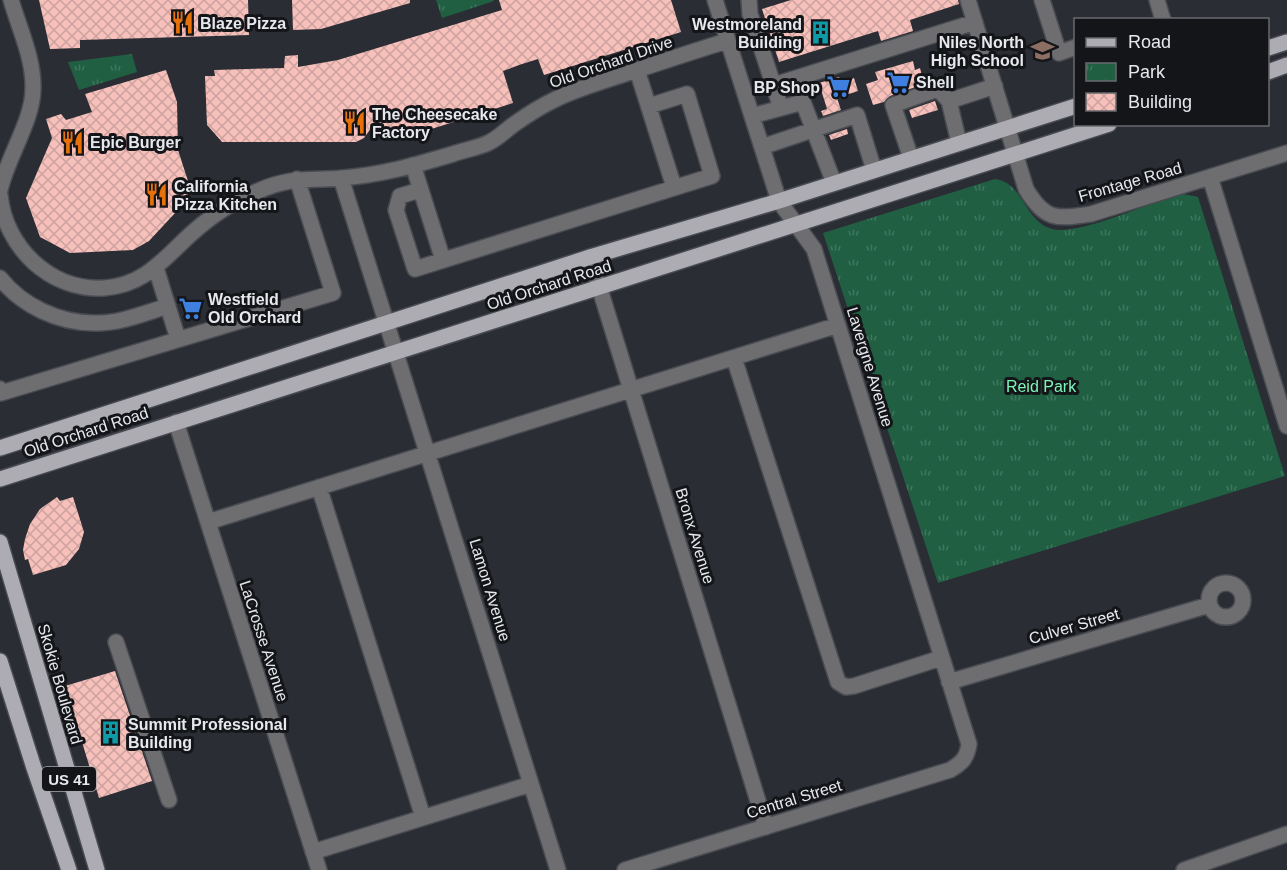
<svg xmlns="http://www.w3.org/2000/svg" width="1287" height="870" viewBox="0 0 1287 870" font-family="Arial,sans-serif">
	<defs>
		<pattern id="park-tufts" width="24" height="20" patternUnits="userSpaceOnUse" patternTransform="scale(1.5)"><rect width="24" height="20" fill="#205f42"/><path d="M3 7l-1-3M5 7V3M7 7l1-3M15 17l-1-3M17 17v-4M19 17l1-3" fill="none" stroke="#40765e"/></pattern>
		<pattern id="building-cross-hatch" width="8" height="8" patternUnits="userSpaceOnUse" patternTransform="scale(1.5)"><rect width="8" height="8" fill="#f8c0bb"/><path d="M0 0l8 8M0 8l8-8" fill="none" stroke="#cba29e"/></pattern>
	</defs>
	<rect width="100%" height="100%" fill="#2a2d34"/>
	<path fill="url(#park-tufts)" d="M436,0H493L494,1L442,18Z
		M132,54L137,72L79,90L68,62Z
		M995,179C1023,182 1024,221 1052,229C1075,235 1134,210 1158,201C1165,199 1173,195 1180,194C1186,194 1193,196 1198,197L1285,476L938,583L823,233Z"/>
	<path fill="url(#building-cross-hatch)" d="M39,0H248L249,35L80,40V48L50,49Z
		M292,0H410V3L321,29L293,30Z
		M499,0H671L681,32L544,75L538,59L519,65L503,71L513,103L400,139L387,138L374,124L364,138L356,142H222L207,125L205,76H215L214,70L284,68L285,56L298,55V67L338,60L502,10Z
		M791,0H958L959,4L910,20L913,31L881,41L878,31L779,62L762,9Z
		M913,61L915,70L920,68L924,84L890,96L884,102L873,105L866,84L878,80L875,72Z
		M166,70L177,102L178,150L188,181L185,182L189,198L149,241L133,250L70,253L40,237L26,198L52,138L46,119L61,114L66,120L92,112L85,94Z
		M839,77L841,82L854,78L858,91L837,98L841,110L823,116L821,111L827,109L819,83Z
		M935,101L938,110L912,118L909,110Z
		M847,129L848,134L831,140L829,135Z
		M57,497L60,501L73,497L84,532L79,549L66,565L33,575L28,559L25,560L23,550L25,539L30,524L40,509Z
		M115,671L152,781L99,798L65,686Z"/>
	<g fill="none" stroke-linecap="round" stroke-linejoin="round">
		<defs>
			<path id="minor" d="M749,0L750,14L781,108
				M968,0L1026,189C1045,221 1057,219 1091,214L1287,153
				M1042,0L1059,53L1076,47
				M1157,0L1163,20
				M637,70L674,187
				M774,85L975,22
				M752,116L803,102L834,183
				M959,143L949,101L995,86
				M762,147L857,115L874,170
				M911,158L893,105L938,89L949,101
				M413,165L443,260
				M1210,177L1287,426
				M341,178L558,870
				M0,190C7,158 33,120 33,89C34,59 19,28 11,0
				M420,190L400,196L396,210L415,269L712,176L687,94L649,106
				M0,195C5,247 50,291 104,288C151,285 170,249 204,223C220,210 239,199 258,191C291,176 309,181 342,178C381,175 416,165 453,154C464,150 477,148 488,143C497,139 505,131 513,125C527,115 541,106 556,99C579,88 604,81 628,73C661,62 694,51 727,41
				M590,257L766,827
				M156,268L178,339
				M0,278C22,306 59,323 94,323C119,324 145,313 168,306
				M734,358L838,682L846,687L854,686L941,658
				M0,389L1,393L333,293L297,179
				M176,422L319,870
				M319,487L423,817
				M208,522L838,325
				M1209 600a17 17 0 1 1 34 0a17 17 0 1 1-34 0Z
				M116,642L169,800
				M949,682L1209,605
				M313,852L531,784
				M625,870L950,770C962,763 967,758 969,744L814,249L779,201L715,0
				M1184,870L1287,834"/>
			<path id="major" d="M1268,48L1287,42
				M1268,72L1287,65
				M0,448L590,257L779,201L1076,106
				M0,479L1109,124
				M0,542L97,870
				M0,661L33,765L69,870"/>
		</defs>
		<use href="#minor" stroke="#484b52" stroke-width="18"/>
		<use href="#major" stroke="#484b52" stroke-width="18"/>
		<use href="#minor" stroke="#6e6d70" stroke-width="15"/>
		<use href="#major" stroke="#aeacb3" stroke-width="15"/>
	</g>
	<defs>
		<symbol id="restaurant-bare" viewBox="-9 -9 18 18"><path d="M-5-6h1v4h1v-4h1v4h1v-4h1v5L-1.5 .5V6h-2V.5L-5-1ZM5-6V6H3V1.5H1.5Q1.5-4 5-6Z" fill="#e8710a" stroke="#141518" stroke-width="2.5" paint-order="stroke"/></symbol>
		<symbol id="building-bare" viewBox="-9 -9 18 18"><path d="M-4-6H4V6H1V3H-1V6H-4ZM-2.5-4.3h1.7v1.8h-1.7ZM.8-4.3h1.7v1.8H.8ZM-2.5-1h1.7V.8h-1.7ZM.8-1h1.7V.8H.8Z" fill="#0f9aa8" stroke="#141518" stroke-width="2.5" paint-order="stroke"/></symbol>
		<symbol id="school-bare" viewBox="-9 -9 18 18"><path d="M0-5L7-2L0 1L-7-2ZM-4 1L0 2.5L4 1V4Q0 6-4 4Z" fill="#8d6e63" stroke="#141518" stroke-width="2.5" paint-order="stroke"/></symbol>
		<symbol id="supermarket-bare" viewBox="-9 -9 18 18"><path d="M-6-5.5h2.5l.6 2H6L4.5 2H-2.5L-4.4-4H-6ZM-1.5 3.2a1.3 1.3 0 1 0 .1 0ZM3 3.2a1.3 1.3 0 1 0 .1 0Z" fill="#3f7fe0" stroke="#141518" stroke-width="2.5" paint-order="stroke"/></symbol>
	</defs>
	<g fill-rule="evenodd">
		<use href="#restaurant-bare" x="166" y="6" width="33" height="33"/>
		<use href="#building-bare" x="804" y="16" width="33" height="33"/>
		<use href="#school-bare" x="1026" y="34" width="33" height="33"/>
		<use href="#supermarket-bare" x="882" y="66" width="33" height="33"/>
		<use href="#supermarket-bare" x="822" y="70" width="33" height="33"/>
		<use href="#restaurant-bare" x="338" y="106" width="33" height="33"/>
		<use href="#restaurant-bare" x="56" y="126" width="33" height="33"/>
		<use href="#restaurant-bare" x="140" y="178" width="33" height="33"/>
		<use href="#supermarket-bare" x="174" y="292" width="33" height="33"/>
		<use href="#building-bare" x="94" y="716" width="33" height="33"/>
	</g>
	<g text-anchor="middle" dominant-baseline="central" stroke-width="6" stroke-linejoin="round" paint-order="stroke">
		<rect fill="#141518" stroke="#a7a9ad" stroke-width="1.5" x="42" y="767" width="54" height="24" rx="4.5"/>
		<g font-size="15" font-weight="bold" fill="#e6e8ed">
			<text x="69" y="779">US 41</text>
		</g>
		<g font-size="16" font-weight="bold" fill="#e6e8ed" stroke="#141518" text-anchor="start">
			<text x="200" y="23">Blaze Pizza</text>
			<text x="802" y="24" text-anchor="end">Westmoreland<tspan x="802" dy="18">Building</tspan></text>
			<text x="1024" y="42" text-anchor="end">Niles North<tspan x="1024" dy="18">High School</tspan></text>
			<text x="916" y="82">Shell</text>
			<text x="820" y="87" text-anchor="end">BP Shop</text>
			<text x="372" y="114">The Cheesecake<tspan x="372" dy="18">Factory</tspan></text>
			<text x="90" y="142">Epic Burger</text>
			<text x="174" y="186">California<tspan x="174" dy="18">Pizza Kitchen</tspan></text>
			<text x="208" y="299">Westfield<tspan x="208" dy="18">Old Orchard</tspan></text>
			<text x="128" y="724">Summit Professional<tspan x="128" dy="18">Building</tspan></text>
		</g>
		<g font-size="16" fill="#e6e8ed" stroke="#141518">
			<text transform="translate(611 62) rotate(-19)">Old Orchard Drive</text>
			<text transform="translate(1130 182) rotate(-16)">Frontage Road</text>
			<text transform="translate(549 285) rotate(-18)">Old Orchard Road</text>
			<text transform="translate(870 367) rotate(73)">Lavergne Avenue</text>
			<text transform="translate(86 432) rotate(-18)">Old Orchard Road</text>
			<text transform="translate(695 536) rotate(73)">Bronx Avenue</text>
			<text transform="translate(490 590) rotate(73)">Lamon Avenue</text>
			<text transform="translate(1074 626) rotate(-16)">Culver Street</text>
			<text transform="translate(264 641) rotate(72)">LaCrosse Avenue</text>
			<text transform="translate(60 684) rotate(74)">Skokie Boulevard</text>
			<text transform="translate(794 799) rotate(-17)">Central Street</text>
		</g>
		<g font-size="16" fill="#7df6ba" stroke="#141518">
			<text x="1041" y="386">Reid Park</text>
		</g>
	</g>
	<rect x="1074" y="18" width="195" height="108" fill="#141518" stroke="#68696d" stroke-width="1.5"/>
	<rect x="1086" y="38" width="30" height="9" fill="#aeacb3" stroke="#68696d" stroke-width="1.5"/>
	<text x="1128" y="48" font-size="18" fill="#e6e8ed">Road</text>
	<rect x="1086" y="63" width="30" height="18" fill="url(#park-tufts)" stroke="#68696d" stroke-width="1.5"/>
	<text x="1128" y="78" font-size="18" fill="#e6e8ed">Park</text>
	<rect x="1086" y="93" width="30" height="18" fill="url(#building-cross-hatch)" stroke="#68696d" stroke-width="1.5"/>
	<text x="1128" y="108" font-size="18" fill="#e6e8ed">Building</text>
</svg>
